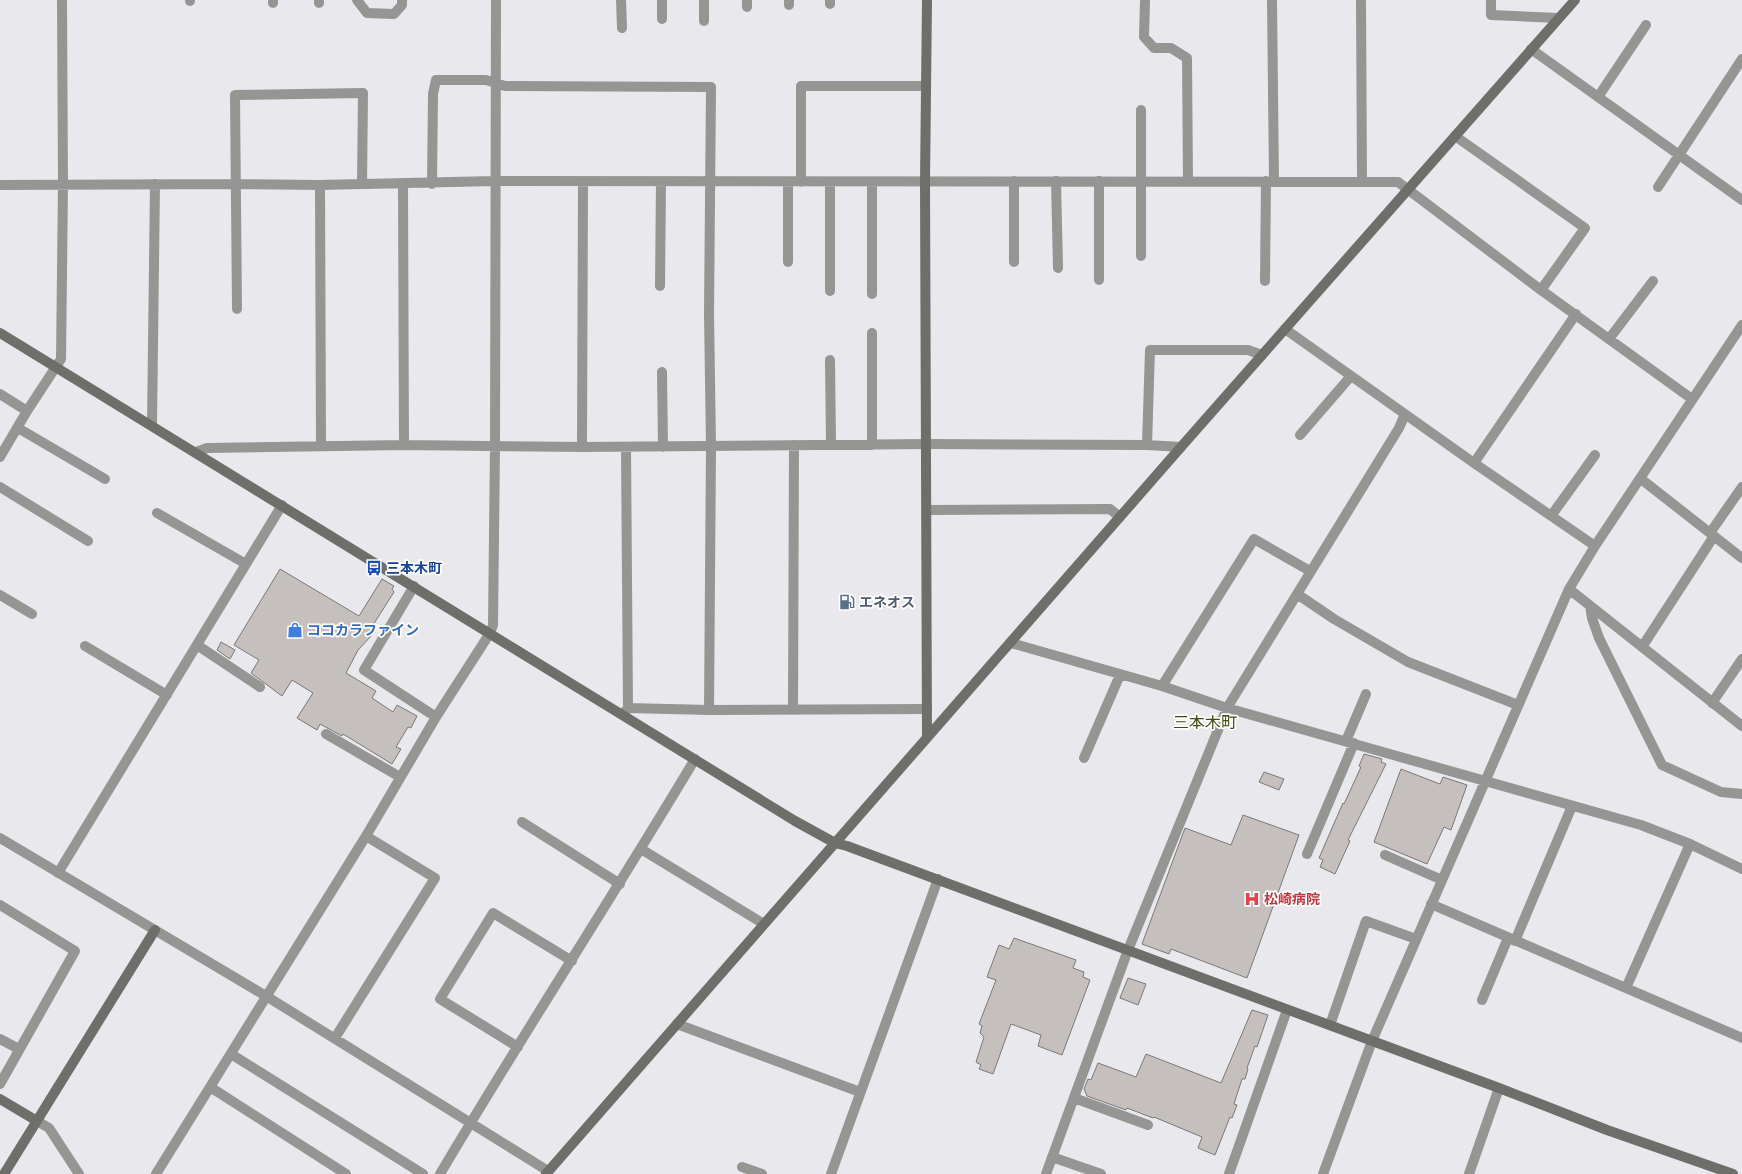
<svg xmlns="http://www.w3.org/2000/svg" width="1742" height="1174" viewBox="0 0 1742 1174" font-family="Ubuntu,'Noto Sans JP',sans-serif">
	<rect width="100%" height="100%" fill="#e8e8ed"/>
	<path fill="#c5bfbe" stroke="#7d7877" d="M280,569L359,616L382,579L394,586L392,589L394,592L368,633L372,635L358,650L346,673L376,691L372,698L393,712L397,705L417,716L411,728L408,727L396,747L401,749L392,764L343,734L342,736L320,724L317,730L297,718L313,693L292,680L282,696L251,673L259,660L234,645Z
		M221,642L235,650L230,659L217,650Z
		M1364,754L1382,759L1381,762L1386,764L1348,840L1350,841L1335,874L1320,867L1323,860L1319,858L1343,803L1344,804L1361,767L1359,766Z
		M1401,769L1440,784L1443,777L1467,785L1451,830L1444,827L1427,864L1374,842Z
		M1264,772L1284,779L1279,790L1259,782Z
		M1243,815L1299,835L1247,978L1171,949L1169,954L1142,944L1185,828L1231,845Z
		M1014,938L1076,960L1073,968L1084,972L1083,977L1090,980L1062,1055L1038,1046L1041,1035L1011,1024L993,1074L979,1069L981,1065L976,1062L984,1037L980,1033L982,1026L979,1024L996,980L987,977L999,945L1009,949Z
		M1128,978L1146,984L1138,1005L1120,998Z
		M1252,1010L1268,1015L1257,1047L1255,1046L1247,1068L1248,1069L1245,1079H1242L1234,1104L1237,1105L1232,1118L1230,1117L1215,1155L1198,1148L1202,1137L1154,1117L1153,1118L1127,1108L1126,1110L1087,1096L1084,1089L1088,1079L1091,1080L1098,1063L1136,1077L1146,1054L1221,1083Z"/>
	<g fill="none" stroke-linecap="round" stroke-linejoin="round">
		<path stroke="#959693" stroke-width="10" d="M190,0V1
			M273,0V3
			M319,0V3
			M357,0L367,13L394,14L402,5V0
			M621,0L622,28
			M662,0V19
			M704,0V21
			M747,0V7
			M789,0V5
			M1145,0L1144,37L1154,48H1171L1187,58L1188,181
			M1272,0L1274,181
			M1361,0L1362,181
			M1491,0V15L1558,18
			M830,4V0
			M1531,49L1742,200
			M1598,97L1646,25
			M1141,110V256
			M1455,136L1585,228L1541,290
			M1014,181V262
			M1056,181L1058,268
			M1099,181V280
			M801,182V86H926
			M872,182V294
			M403,184L404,445
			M432,184L433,94L436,80H486L505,86L711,87L709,314L711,446L709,710
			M0,185L236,184L320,185L495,181L1398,182L1541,290L1692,399
			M320,185L321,446
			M1658,187L1742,59
			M788,262V182
			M1265,281L1266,181
			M660,286L661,182
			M830,291V182
			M237,309L235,95L363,93L362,184
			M1285,329L1474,463L1595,546
			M1609,339L1653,281
			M830,360L831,445
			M662,372L663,447
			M0,394L27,411
			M152,425L155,184
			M18,428L105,479
			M1300,435L1351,376
			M872,445V333
			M1147,445L1150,350H1248L1262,355
			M582,447L583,182
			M626,447L628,708
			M196,452L207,448L404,445L582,447L927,444L1147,445L1181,447
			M0,457L27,411L61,359L63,185L62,0
			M1474,463L1576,314
			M1641,479L1742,558
			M0,487L88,541
			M927,510L1110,509L1120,517
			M157,513L246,564
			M1551,516L1595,455
			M1710,533L1742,487
			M414,586L364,670L436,717
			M1569,589L1742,726
			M1297,594L1334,619L1408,662L1518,705
			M0,595L32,614
			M1590,606L1592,618L1599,638L1662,765L1721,792L1742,794
			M1011,643L1162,686L1227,708L1641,825L1690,844L1742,869
			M197,645L260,687
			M85,646L167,695
			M1642,647L1714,536
			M1162,686L1254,539L1310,571
			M1712,703L1742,659
			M793,710L794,445
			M623,714L628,708L709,710L927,709
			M326,734L400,777
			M1346,741L1366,694
			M1084,758L1120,675
			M522,822L620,884
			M0,838L266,996L548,1171
			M641,849L764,924
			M1307,854L1354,743
			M1385,855L1442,880
			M58,873L282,505
			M1431,904L1742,1038
			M0,905L75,951L0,1084
			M1515,941L1572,806
			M1626,988L1690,844
			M1482,1000L1508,938
			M677,1024L860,1092
			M1330,1025L1366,921L1416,939
			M335,1038L435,878L366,836
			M0,1039L19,1049
			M518,1047L440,999L493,913L572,961
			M231,1054L423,1174
			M210,1087L346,1174
			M1074,1098L1148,1125
			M37,1121L49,1128L79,1174
			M1052,1157L1101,1174
			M742,1167L762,1174
			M156,1174L366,836L436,717L490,633L493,625L495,446L496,0
			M440,1174C523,1034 612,898 695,759
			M831,1174L938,879
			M1046,1174L1128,950L1227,708L1399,428L1405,414
			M1229,1174L1287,1010
			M1323,1174L1372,1041L1569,589L1595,546L1742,325
			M1469,1174L1499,1088"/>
		<path stroke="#6e6e6b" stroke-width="10" d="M927,0L925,181L927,738
			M0,333L795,821L835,843L847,846L1499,1088L1607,1130L1733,1174
			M0,1099L37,1121
			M4,1174L155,930
			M546,1174L1181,447L1575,0"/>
	</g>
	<defs>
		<symbol id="bus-bare" viewBox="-9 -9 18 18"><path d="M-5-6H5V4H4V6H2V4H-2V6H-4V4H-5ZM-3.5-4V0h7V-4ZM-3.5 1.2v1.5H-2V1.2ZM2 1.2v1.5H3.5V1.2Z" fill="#1a4fb4" stroke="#fff" stroke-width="2.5" paint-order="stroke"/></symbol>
		<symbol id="fuel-bare" viewBox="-9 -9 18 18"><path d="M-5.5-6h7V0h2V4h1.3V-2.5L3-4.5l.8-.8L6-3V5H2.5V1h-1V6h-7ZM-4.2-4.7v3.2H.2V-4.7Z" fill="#5c6f8a" stroke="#fff" stroke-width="2.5" paint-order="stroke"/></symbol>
		<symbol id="shop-bare" viewBox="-9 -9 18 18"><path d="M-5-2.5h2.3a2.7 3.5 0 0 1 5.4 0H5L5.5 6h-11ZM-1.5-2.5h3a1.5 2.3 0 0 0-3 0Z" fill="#3f7fe0" stroke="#fff" stroke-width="2.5" paint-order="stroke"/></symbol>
		<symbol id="hospital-bare" viewBox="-9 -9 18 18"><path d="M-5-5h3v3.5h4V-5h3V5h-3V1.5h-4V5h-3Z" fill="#e0444e" stroke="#fff" stroke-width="2.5" paint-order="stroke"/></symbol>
	</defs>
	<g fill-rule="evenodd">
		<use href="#bus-bare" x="363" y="557" width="22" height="22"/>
		<use href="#fuel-bare" x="836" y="591" width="22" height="22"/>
		<use href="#shop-bare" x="284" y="619" width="22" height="22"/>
		<use href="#hospital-bare" x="1241" y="888" width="22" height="22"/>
	</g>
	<g text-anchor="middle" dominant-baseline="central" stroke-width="3.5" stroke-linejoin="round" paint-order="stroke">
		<g font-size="14" font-weight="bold" fill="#164399" stroke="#fff" text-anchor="start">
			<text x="386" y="568">三本木町</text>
		</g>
		<g font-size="14" font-weight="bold" fill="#4e5e75" stroke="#fff" text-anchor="start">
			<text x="859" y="602">エネオス</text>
		</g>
		<g font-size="14" font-weight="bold" fill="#366cbe" stroke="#fff" text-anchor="start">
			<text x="307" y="630">ココカラファイン</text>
		</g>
		<g font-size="14" font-weight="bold" fill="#be3a42" stroke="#fff" text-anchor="start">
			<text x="1264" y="899">松崎病院</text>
		</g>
		<g font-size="16" fill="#434b10" stroke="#fff">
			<text x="1205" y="722">三本木町</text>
		</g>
	</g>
</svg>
